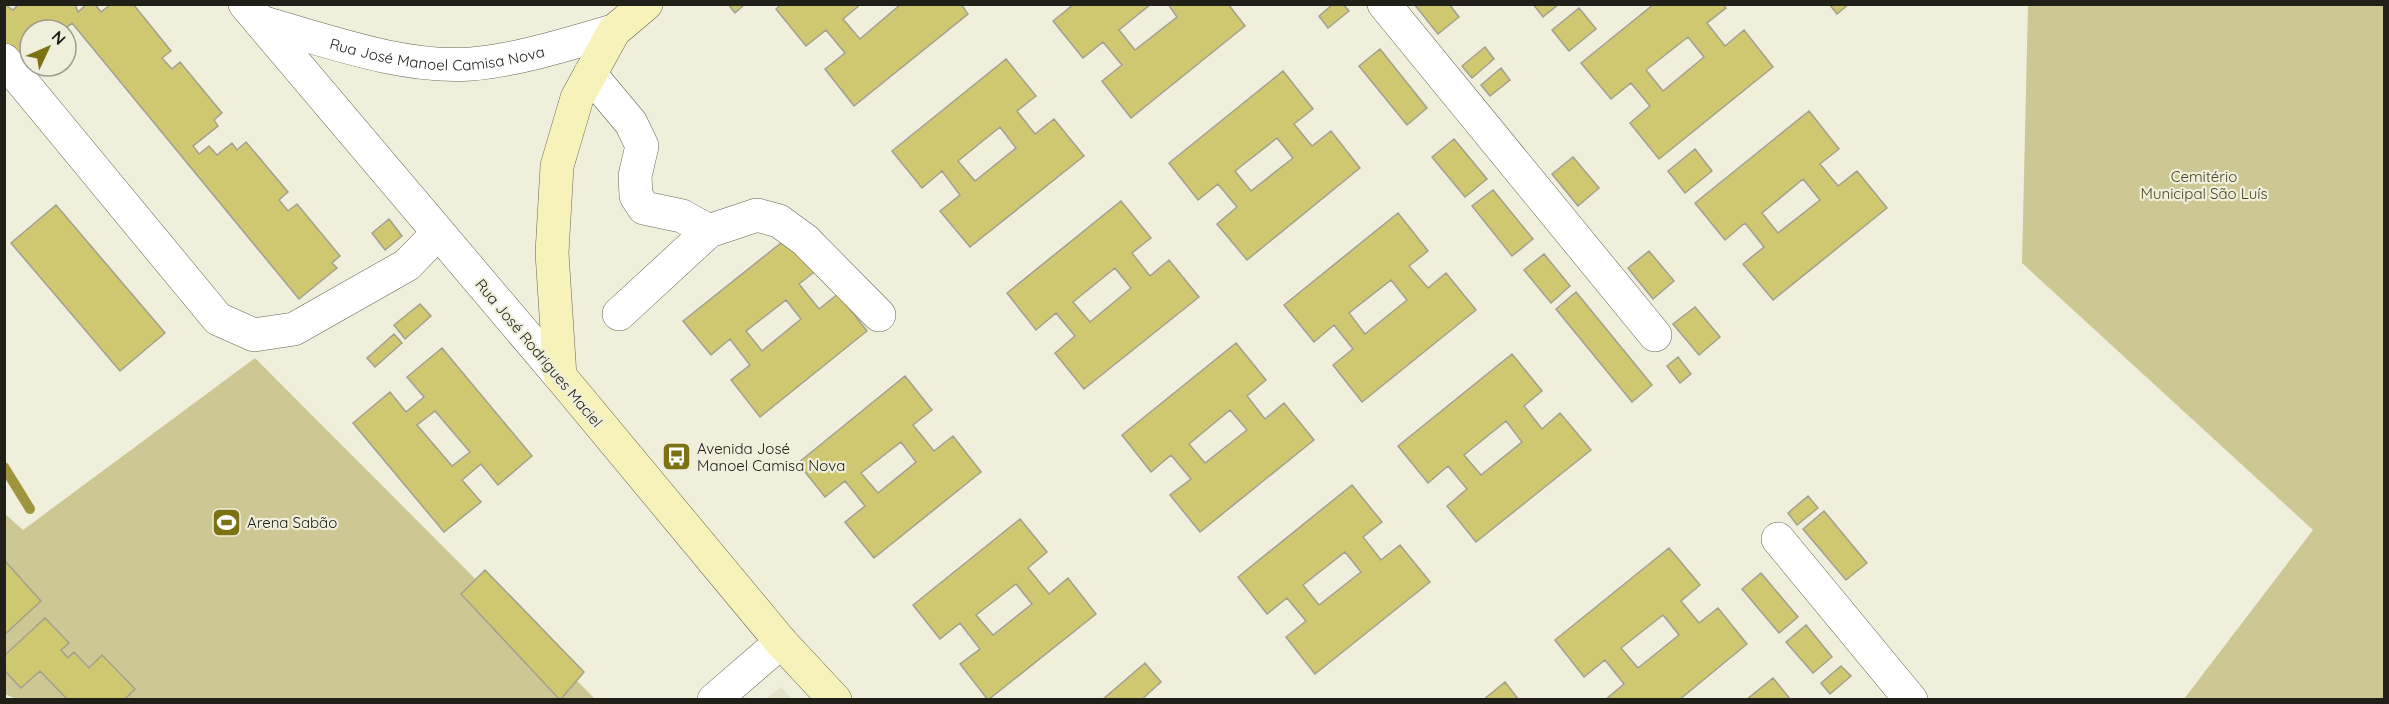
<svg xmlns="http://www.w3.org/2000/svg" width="2389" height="704" viewBox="0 0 2389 704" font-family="Quicksand,sans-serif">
	<rect width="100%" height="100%" fill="#f0efdc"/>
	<path fill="#e5e2c8" d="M781,687L791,699H766Z"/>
	<path fill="#ccc793" d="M2028,5H2384V699H2184L2313,530L2022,263Z
		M255,358L595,699H16L5,694L4,513L23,530Z"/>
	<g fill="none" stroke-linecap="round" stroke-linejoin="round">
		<path stroke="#9e953e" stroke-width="10" d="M4,467L30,509"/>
	</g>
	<path fill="#d0c771" stroke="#a2a08f" stroke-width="1.5" fill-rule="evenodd" d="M4,4L13,10L19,4H75L78,12L87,4H95L101,12L111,4H133L171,51L162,58L172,69L180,62L222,113L214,120L218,126L193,146L199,154L209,146L217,155L232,143L237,150L246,142L288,192L279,200L288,211L297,204L340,256L332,263L337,268L299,299L72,23L64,30H30V58L18,68L4,52Z
		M728,4H745L735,13Z
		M782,4H861L843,19L860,39L901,4H961L968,14L854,106L825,69L845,53L826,30L806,46L776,9Z
		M1074,4H1151L1119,30L1135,50L1177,17L1168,4H1228L1245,26L1131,118L1102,81L1122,65L1103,42L1083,58L1053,21Z
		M1333,4H1343L1349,11L1328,28L1319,16Z
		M1414,4H1449L1459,17L1438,34Z
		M1533,4H1559L1543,17Z
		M1654,4H1723L1726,8L1707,23L1725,46L1744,30L1773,67L1659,159L1630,123L1650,106L1631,83L1611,99L1581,63ZM1688,37L1704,57L1663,91L1646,70Z
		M1829,4H1849L1837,14Z
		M1579,8L1596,29L1569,51L1552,30Z
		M1485,47L1494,59L1472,78L1462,66Z
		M1380,49L1427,108L1407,125L1359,66Z
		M1006,59L1036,96L1017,111L1035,134L1054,119L1084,156L970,247L940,211L960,195L942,171L922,188L892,151ZM1000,127L1016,148L975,181L958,161Z
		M1501,68L1510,80L1490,96L1481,85Z
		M1283,71L1313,109L1294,124L1312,146L1331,131L1360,168L1247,260L1217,224L1237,207L1218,184L1198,200L1169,163ZM1277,138L1293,158L1251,191L1235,171Z
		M1809,111L1839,149L1820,164L1838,186L1857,171L1887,208L1773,300L1743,264L1764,247L1745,223L1725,240L1695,203ZM1803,179L1820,200L1778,233L1762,213Z
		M1454,139L1487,179L1465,197L1432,157Z
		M1695,149L1712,171L1685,193L1668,171Z
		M1573,157L1599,188L1578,206L1552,174Z
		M1493,190L1533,239L1512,256L1472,206Z
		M1121,201L1151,238L1132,253L1150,276L1169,260L1199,297L1084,389L1055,353L1075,336L1056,313L1036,330L1007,293ZM1115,268L1131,288L1090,322L1073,302Z
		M56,205L165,333L120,371L11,243Z
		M1398,213L1428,251L1409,266L1428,288L1446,273L1476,310L1362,402L1333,365L1353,349L1334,325L1314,342L1284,305ZM1391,280L1407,300L1365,334L1349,313Z
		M389,219L402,236L385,250L372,233Z
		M791,235L818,269L799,284L819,309L838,294L867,331L760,417L731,380L750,365L730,339L711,355L683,321ZM786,300L801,319L762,351L746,331Z
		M1649,251L1674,281L1653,299L1628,268Z
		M1544,254L1570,286L1551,303L1524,270Z
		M1576,292L1652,385L1632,402L1556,309Z
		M420,304L431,316L405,339L394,325Z
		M1695,307L1720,337L1699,355L1673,324Z
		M394,334L402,343L375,367L367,358Z
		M1236,343L1266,380L1247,396L1265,419L1284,403L1314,440L1200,532L1170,495L1191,479L1171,455L1151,472L1122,435ZM1230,410L1247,430L1205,463L1189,444Z
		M442,348L532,456L498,485L481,464L462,480L481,502L444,532L353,423L390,392L406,412L424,397L407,377ZM435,411L470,452L452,466L417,425Z
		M1512,354L1542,391L1524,406L1542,429L1560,413L1591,450L1476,542L1447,506L1467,489L1448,466L1428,483L1398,446ZM1506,421L1522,442L1481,475L1464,455Z
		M1678,357L1691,374L1680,383L1667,366Z
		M905,376L932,410L913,425L934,451L953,436L981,472L874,558L845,522L865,506L845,481L825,497L798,463ZM901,442L916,462L878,493L861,473Z
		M1352,485L1382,522L1363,537L1381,560L1400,545L1430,582L1315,674L1286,637L1306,621L1287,598L1267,614L1238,577ZM1345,552L1361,572L1319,605L1303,585Z
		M1808,496L1818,508L1797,525L1788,513Z
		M1824,511L1867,563L1846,580L1803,529Z
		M1020,519L1047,552L1028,568L1049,594L1068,578L1096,614L988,700L960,664L980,649L960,623L940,639L913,605ZM1016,584L1032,604L993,635L976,615Z
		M1669,548L1700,585L1681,601L1699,623L1718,608L1747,644L1679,700H1605L1624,684L1605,660L1584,677L1555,640ZM1663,615L1679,635L1638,668L1621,648Z
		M4,560L41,601L4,635Z
		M485,570L584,672L560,700L461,594Z
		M1761,573L1798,617L1779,633L1742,589Z
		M45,618L69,643L61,650L68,658L74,652L89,668L102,655L135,689L124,700H68L40,671L21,688L4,670V656Z
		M1806,625L1832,657L1813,673L1786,642Z
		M1145,663L1161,682L1141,700H1102Z
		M1841,666L1851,676L1830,694L1821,683Z
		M1773,678L1791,700H1746Z
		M1505,682L1519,700H1483Z"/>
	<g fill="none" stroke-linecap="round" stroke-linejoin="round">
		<defs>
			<g id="street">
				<path d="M245,4L560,376"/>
				<path d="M1384,4L1655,335"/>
				<path id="s1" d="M260,22C326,40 402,69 471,64C519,60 567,44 614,31"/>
				<path d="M4,60L218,319L254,335L294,329L407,265L438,233"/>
				<path d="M590,74L631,123L642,146L635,176L636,196L644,208L682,216L709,231"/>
				<path d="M619,314L709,231L757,215L779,221L805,240L879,315"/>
				<path d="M1778,539L1911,700"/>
				<path d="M714,700L781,642"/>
			</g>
			<path id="secondary" d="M646,4L614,31L577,98L557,166L552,253L560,376L781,642L835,700"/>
		</defs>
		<use href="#street" stroke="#676555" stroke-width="34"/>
		<use href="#secondary" stroke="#676555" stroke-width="34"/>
		<use href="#street" stroke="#fff" stroke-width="33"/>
		<use href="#secondary" stroke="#f7f2b9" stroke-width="33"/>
	</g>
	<defs>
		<symbol id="bus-square" viewBox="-11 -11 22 22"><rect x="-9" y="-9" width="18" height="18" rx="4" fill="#7c7214" stroke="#f0efdc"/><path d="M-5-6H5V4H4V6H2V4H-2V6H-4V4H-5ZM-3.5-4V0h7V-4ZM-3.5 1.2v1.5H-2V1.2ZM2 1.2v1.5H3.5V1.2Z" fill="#fff"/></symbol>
		<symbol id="stadium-square" viewBox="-11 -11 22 22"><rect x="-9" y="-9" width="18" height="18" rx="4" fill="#7c7214" stroke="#f0efdc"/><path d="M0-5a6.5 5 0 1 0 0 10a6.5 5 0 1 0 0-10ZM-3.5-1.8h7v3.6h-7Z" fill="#fff"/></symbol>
	</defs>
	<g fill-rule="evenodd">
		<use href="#bus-square" x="660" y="440" width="33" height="33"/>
		<use href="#stadium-square" x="210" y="506" width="33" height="33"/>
	</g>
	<g text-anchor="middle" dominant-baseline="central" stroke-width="4.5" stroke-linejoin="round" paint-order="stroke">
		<g font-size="15" fill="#202019" stroke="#f0efdc">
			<text stroke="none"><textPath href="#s1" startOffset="182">Rua José Manoel Camisa Nova</textPath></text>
			<text transform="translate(539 353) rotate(50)">Rua José Rodrigues Maciel</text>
		</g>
		<g font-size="15" fill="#494520" stroke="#f0efdc">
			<text x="2204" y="176">Cemitério<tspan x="2204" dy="17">Municipal São Luís</tspan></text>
		</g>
		<g font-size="15" fill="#202019" stroke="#f0efdc" text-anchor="start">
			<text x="697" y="448">Avenida José<tspan x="697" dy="17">Manoel Camisa Nova</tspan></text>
			<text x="247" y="522">Arena Sabão</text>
		</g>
	</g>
	<rect width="2389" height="704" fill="none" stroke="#202019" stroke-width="12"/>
	<g transform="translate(48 48) rotate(46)"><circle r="28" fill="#f0efdc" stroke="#9d9c8e" stroke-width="1.5"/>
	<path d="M0-4.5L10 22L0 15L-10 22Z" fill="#7c7214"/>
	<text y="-9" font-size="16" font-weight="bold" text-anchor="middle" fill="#202019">N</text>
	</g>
</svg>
